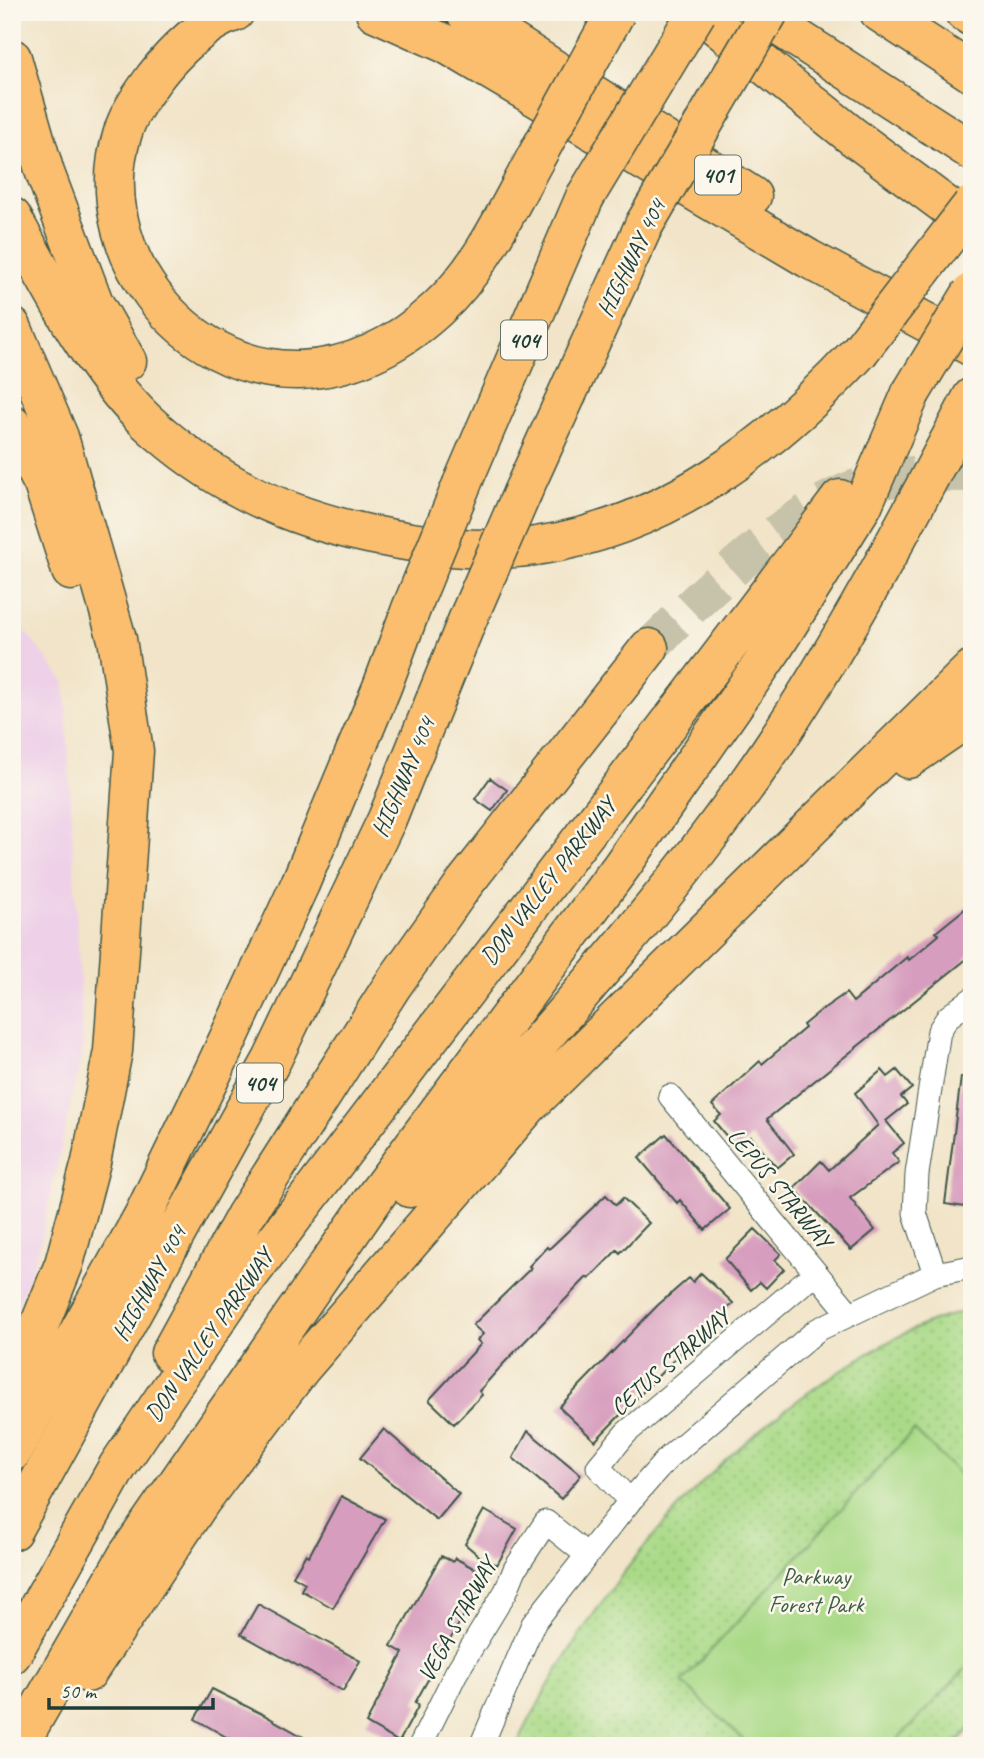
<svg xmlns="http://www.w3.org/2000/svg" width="984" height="1758" viewBox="0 0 984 1758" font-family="Caveat,sans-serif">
	<defs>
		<pattern id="grass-dots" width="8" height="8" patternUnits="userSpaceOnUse" patternTransform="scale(1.75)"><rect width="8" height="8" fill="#aada88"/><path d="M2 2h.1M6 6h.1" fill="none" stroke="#92bc76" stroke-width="1.8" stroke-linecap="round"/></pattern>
	</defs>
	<rect width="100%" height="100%" fill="#fbf7ec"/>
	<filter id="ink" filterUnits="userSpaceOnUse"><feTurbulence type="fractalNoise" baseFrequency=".0143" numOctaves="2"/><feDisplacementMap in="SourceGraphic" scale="14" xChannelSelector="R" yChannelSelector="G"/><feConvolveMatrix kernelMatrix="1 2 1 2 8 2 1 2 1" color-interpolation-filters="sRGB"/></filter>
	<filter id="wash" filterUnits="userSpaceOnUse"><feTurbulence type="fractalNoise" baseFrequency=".00686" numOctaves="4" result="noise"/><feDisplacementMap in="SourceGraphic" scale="28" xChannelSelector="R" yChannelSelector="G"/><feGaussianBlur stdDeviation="1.57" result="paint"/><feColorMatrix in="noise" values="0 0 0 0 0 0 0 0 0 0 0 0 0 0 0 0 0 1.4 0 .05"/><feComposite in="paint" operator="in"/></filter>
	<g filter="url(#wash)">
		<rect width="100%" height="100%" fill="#f1e4c8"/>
		<path fill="#eed0e8" d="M12,614L65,683L83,1048L38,1252L12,1321Z"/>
		<path fill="url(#grass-dots)" stroke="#648c5e" stroke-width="2" d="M972,1310V1727L953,1746H516C593,1592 704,1455 851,1364C888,1341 928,1318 972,1310Z"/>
		<path fill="#aada88" stroke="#648c5e" stroke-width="2" d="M914,1430L972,1486V1662L891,1746H750L682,1682Z"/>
		<g id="blocks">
			<path fill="#d79dbe" d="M490,778L507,790L492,811L475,799Z
				M972,903V952L963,962L767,1119L794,1154L777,1168L751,1137L737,1149L714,1121L721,1115L712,1105L760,1061L762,1064L805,1028L803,1025L820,1011L846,993L853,1002L907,957L909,960L939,935L936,932Z
				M882,1070L888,1077L897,1070L912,1088L901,1097L907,1104L886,1121L904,1143L892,1153L899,1162L850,1198L875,1230L851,1250L794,1188L821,1161L829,1170L878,1125L855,1093Z
				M961,1077L972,1078V1208L945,1204Z
				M666,1134L730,1209L705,1230L680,1200L677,1203L639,1158Z
				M606,1195L616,1205L623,1198L649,1223L620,1253L617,1250L589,1279L587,1277L504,1363L479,1391L482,1395L454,1424L429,1400L481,1344L477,1340L483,1334L473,1325L531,1268L529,1266L547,1247L549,1249Z
				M755,1229L781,1254L775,1260L784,1269L766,1288L760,1282L751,1290L725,1259Z
				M701,1273L733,1303L701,1336L699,1334L595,1441L559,1407L658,1305L689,1278L693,1282Z
				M384,1429L459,1494L437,1520L360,1458Z
				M528,1431L581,1475L561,1499L513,1458Z
				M341,1496L385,1519L333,1608L301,1590L305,1583L293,1576L306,1554L309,1556Z
				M484,1510L517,1529L497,1565L493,1563L491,1566L465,1544Z
				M441,1556L453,1562L455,1558L486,1575L415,1703L419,1705L399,1742L366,1723L403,1653L391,1646Z
				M258,1604L360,1661L343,1691L241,1634Z
				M212,1689L264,1715L319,1746H242L195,1719Z"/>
		</g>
	</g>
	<g filter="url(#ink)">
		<use href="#blocks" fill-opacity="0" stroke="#3e564a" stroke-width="2"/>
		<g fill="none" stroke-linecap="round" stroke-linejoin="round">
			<path stroke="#c7c3aa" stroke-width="38" stroke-dasharray="38 19" stroke-linecap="butt" d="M649,648C705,593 790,507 866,485C901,474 935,472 972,473"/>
			<defs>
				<path id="minor" d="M670,1096L850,1314
					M935,1274L915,1213L917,1174L939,1031L948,1017L972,999
					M630,1501L598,1467L626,1433L802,1284L818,1275
					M420,1746L456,1673L506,1591L515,1569L546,1522L587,1555
					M481,1746L533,1624L630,1501L668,1458L817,1330L935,1274L972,1267"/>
				<path id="motorway" d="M235,12C204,22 174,52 154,78C142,95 129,112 123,132C86,246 181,373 300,370C353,368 399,344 437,309C481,269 507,210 535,159
					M375,12L446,44L809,259L972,347
					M465,12L752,196
					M699,12L851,135L972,225
					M757,12L972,151
					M879,12L972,73
					M964,12L972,17
					M12,58L45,173L94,303L127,361
					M12,217C48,283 91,368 145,420C211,481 280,515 368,534C421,545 481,554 536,546C666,527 772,446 859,352
					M12,327L59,437L117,639L134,751L113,1051L91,1162L64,1264L12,1393
					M12,424L43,484L71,571
					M462,484L585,197
					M523,491L644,225
					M908,759L972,715
					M410,1188C531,1051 657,915 761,764C841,647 906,523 972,397
					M170,1353L245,1216L392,986L464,884L649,648
					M12,1452L143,1216L213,1072L300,884L382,687L411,609
					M12,1531L272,1060L387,819L469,616
					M12,1654L118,1466L228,1303L840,499
					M87,1673L201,1501L302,1367L528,1106L972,669
					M18,1746L127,1556L377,1194L621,867L772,650L863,505L911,393"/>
			</defs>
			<use href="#minor" stroke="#3e564a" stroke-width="25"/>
			<use href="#motorway" stroke="#3e564a" stroke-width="41"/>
			<use href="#minor" stroke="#fff" stroke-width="23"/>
			<use href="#motorway" stroke="#fbbe6e" stroke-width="38"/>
			<defs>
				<path id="motorway-bridge" d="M535,159L616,12
					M585,197L697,12
					M644,225L769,12
					M859,352L972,205
					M911,393L972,292
					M411,609L462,484
					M469,616L523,491"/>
			</defs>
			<use href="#motorway-bridge" stroke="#3e564a" stroke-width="41" stroke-linecap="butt"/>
			<use href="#motorway-bridge" stroke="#fbbe6e" stroke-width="38"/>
		</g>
	</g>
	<g text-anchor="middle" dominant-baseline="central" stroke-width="5" stroke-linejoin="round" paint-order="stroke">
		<g fill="#fbf7ec" stroke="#61756b" stroke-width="2">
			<rect x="695" y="155.5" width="46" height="39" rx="5"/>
			<rect x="501" y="320.5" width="46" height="39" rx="5"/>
			<rect x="237" y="1063.5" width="46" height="39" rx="5"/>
		</g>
		<g font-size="23" font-weight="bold" fill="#1f3d34">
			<text x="718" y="175">401</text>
			<text x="524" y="340">404</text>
			<text x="260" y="1083">404</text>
		</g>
		<g font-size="24" fill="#1f3d34" stroke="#fbf7ec">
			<text transform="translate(631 258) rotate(-64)">HIGHWAY 404</text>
			<text transform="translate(403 777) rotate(-67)">HIGHWAY 404</text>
			<text transform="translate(548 881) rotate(-52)">DON VALLEY PARKWAY</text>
			<text transform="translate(780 1188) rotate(50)">LEPUS STARWAY</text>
			<text transform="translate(149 1283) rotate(-61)">HIGHWAY 404</text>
			<text transform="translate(209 1335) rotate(-55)">DON VALLEY PARKWAY</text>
			<text transform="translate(670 1362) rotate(-41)">CETUS STARWAY</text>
			<text transform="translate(457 1620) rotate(-61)">VEGA STARWAY</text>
		</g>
		<g font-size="24" fill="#3b5c45" stroke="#fbf7ec">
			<text x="816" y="1576">Parkway<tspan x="816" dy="28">Forest Park</tspan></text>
		</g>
	</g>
	<rect width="984" height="1758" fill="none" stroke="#fbf7ec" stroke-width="42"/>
	<path d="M49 1698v10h164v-10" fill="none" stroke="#1f3d34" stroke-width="3.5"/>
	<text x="60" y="1698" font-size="21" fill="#1f3d34" stroke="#fbf7ec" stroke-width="5" paint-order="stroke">50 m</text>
</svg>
